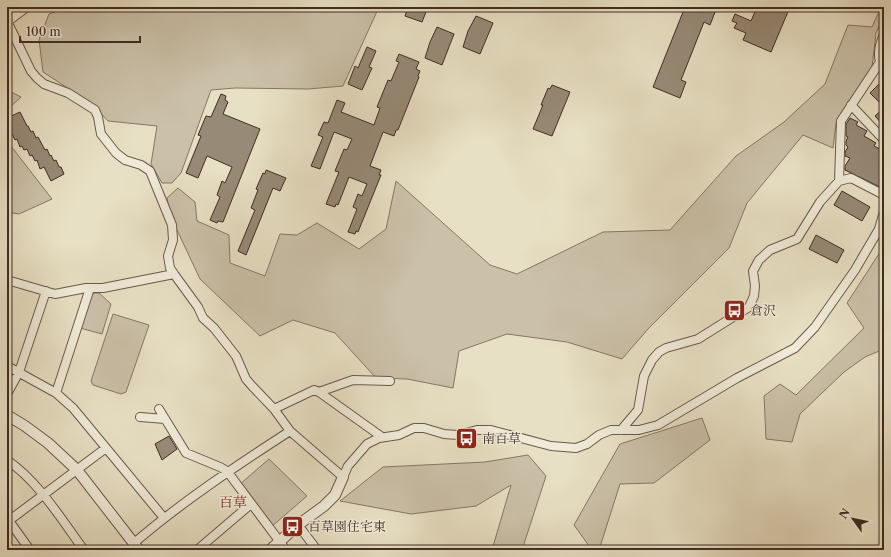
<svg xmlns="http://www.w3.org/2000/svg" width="891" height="557" viewBox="0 0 891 557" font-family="'Libre Caslon Text','Noto Serif JP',serif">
	<rect width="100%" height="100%" fill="#e8e0c4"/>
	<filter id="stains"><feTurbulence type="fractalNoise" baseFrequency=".005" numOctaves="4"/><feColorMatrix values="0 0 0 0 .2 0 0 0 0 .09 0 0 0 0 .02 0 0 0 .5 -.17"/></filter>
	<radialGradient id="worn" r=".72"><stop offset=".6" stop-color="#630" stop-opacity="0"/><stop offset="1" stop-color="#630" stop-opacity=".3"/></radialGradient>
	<path fill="#cbc1a9" stroke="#867666" d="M68,7H379L343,86L308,89L235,88L211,90L181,173L172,183H162L151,164L157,126L108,121L91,103L43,72L39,40L49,14Z
		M881,7H884V15L876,33L872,67L836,123L833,148L803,135L747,203L729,248L648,329L622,359L567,342L507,334L459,351L453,388L407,379L376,378L335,333L293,320L260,336L200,279L170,215L167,198L178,188L195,202L197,221L229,235L230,263L265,276L280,234L297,235L317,223L359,249L386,229L396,181L490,265L517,274L603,232L670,230L736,156L784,122L825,84L848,25L872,27Z
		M7,90L21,97L7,110Z
		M7,141L52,199L19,214L7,212Z
		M884,246V349L865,357L844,372L800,414L792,442L766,439L764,396L780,384L796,395L864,328L847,303Z
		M94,293H99L111,304L102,334L80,328L91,295Z
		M113,314L149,325L126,392L121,394L93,385L91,381Z
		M702,418L710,440L654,483L620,484L599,550H592L574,525L620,444Z
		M528,455L546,476L522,550H492L511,485L476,506L411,514L340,501L383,467L485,462Z
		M269,459L307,496L271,527L239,485Z"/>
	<path fill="#978a77" stroke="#402c24" d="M408,7H428L422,22L405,16Z
		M685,7H717L710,25L704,22L681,80L686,82L680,98L653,87Z
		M757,7H790L771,52L743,40L746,33L734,28L737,23L732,21L735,14L751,21Z
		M476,16L493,23L480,54L463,47L468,31Z
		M437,27L454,34L442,65L425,58L430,42Z
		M367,47L376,51L369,67L372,68L362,90L348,84L355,66L358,68Z
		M399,54L419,62L416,69L420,71L418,76L419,77L398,130H396L394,136L383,132L370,166L381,170L379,175H381L358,232L356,231L355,234L348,232L357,209L353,207L358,194L362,196L367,184L349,177L338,205L336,204L335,207L326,204L339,172L335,171L344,149L347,150L352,139L334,132L320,169L311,166L323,137L318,135L324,122L328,123L337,100L345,103L341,112L374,125L380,108L377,107L388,80L391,81L399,62L396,61Z
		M884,79V107L870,93Z
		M552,85L570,92L552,136L533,129L543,105H541L548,88L550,89Z
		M221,94L226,96L225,100L228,102L223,114L260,129L223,222L218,221L217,223L210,220L220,197L217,195L222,181L225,183L232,167L207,156L198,178L186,173L201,136L198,135L206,116L211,117Z
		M884,108V126L875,116Z
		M20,112L27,126H28L31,132L33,131L36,138L38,137L45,150L47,149L50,156L51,155L54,161L56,160L59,167H61L64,174L51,181L44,167L40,169L37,160L35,161L32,155L30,156L27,149L24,150L22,146L20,147L17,139L15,140L7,124V118Z
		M850,118L858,122L856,125L867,131L864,136L876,143L874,146L884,151V189L845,170V166L850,158L845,156V152L848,147L846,145V141L848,137L846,136V124Z
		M266,170L286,178L280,191L273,188L246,255L238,251L255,210L251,208L258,190L256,189L263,173L265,174Z
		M842,191L870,207L862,221L834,205Z
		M816,235L844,250L837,263L809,249Z
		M169,436L177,449L162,460L155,444Z"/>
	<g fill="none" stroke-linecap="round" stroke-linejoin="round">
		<defs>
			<path id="minor" d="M7,21L31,71L37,78L44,84L68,93L95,110L98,117L101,134L116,153L125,160L141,165L150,171L172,225L173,240L168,256L170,268L174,274L198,307L203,318L214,328L236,356L246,379L252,386L274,409L290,431L343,477L348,466L367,444L379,438L399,435L414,428H424L444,434L458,435L477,430H491L551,446L576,448L587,444L599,435L611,430H639L658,425L737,378L795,348L815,327L855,270L879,229L884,211
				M7,22L27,7
				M851,105L884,140
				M839,181L841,121L880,62C877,52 880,43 884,34
				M7,280L55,294L86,288H103L174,274
				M7,366L56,393L73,408L164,518
				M319,392L353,380L390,381
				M56,393L90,288
				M7,394L19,372L46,291
				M159,409L186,453L220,467L227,471L286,550
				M274,409L314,390L319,392L382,437
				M140,417L165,419
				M621,430L638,410L644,376L652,360L659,352L666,348L698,339L749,307L754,296L755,286L753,271L759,260L770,250L797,239L820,202L839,181L851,178L884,195
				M7,460C39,482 61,519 84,550
				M7,518L30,550
				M7,522L106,448
				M298,525L317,550
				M134,543C183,501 236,466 290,431
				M197,550L251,504"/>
			<path id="tertiary" d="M7,415L25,426L48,443L77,470L139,550
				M270,550L298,525L324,506L335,495L343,477"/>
		</defs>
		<use href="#minor" stroke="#6a594c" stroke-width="10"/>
		<use href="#tertiary" stroke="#6a594c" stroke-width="12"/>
		<use href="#minor" stroke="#f0ebd9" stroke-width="8"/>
		<use href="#tertiary" stroke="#f0ebd9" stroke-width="10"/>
	</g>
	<defs>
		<symbol id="bus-square" viewBox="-11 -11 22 22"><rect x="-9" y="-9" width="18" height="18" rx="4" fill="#8f2418" stroke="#f0ebd9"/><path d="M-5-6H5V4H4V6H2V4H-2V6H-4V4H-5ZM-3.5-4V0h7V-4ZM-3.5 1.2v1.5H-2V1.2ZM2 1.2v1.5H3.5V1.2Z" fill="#fff"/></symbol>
	</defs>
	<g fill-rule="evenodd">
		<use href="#bus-square" x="722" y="298" width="25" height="25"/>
		<use href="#bus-square" x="454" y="426" width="25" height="25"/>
		<use href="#bus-square" x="280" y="514" width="25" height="25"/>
	</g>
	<g text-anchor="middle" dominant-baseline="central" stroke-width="3" stroke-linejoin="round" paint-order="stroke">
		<g font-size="13" fill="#402c24" stroke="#f0ebd9" text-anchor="start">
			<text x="750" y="310">倉沢</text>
			<text x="482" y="438">南百草</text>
			<text x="308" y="526">百草園住宅東</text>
		</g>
		<g font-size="14" fill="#7a1f14" stroke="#f0ebd9">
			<text x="233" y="502">百草</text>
		</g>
	</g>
	<rect width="891" height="557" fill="none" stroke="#e8e0c4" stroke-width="24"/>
	<rect x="8" y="8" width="875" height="541" fill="none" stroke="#402c24" stroke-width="2"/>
	<rect x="12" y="12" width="867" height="533" fill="none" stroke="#402c24"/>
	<g transform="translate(853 519) rotate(303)" stroke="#f0ebd9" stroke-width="3" paint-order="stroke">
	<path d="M0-3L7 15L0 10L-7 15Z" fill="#402c24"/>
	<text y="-6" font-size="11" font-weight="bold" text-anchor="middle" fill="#402c24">N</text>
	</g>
	<path d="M20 36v6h120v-6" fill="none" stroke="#402c24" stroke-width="2"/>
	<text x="26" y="36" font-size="12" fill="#402c24" stroke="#f0ebd9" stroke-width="3" paint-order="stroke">100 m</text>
	<rect width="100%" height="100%" filter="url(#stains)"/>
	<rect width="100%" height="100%" fill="url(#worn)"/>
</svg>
